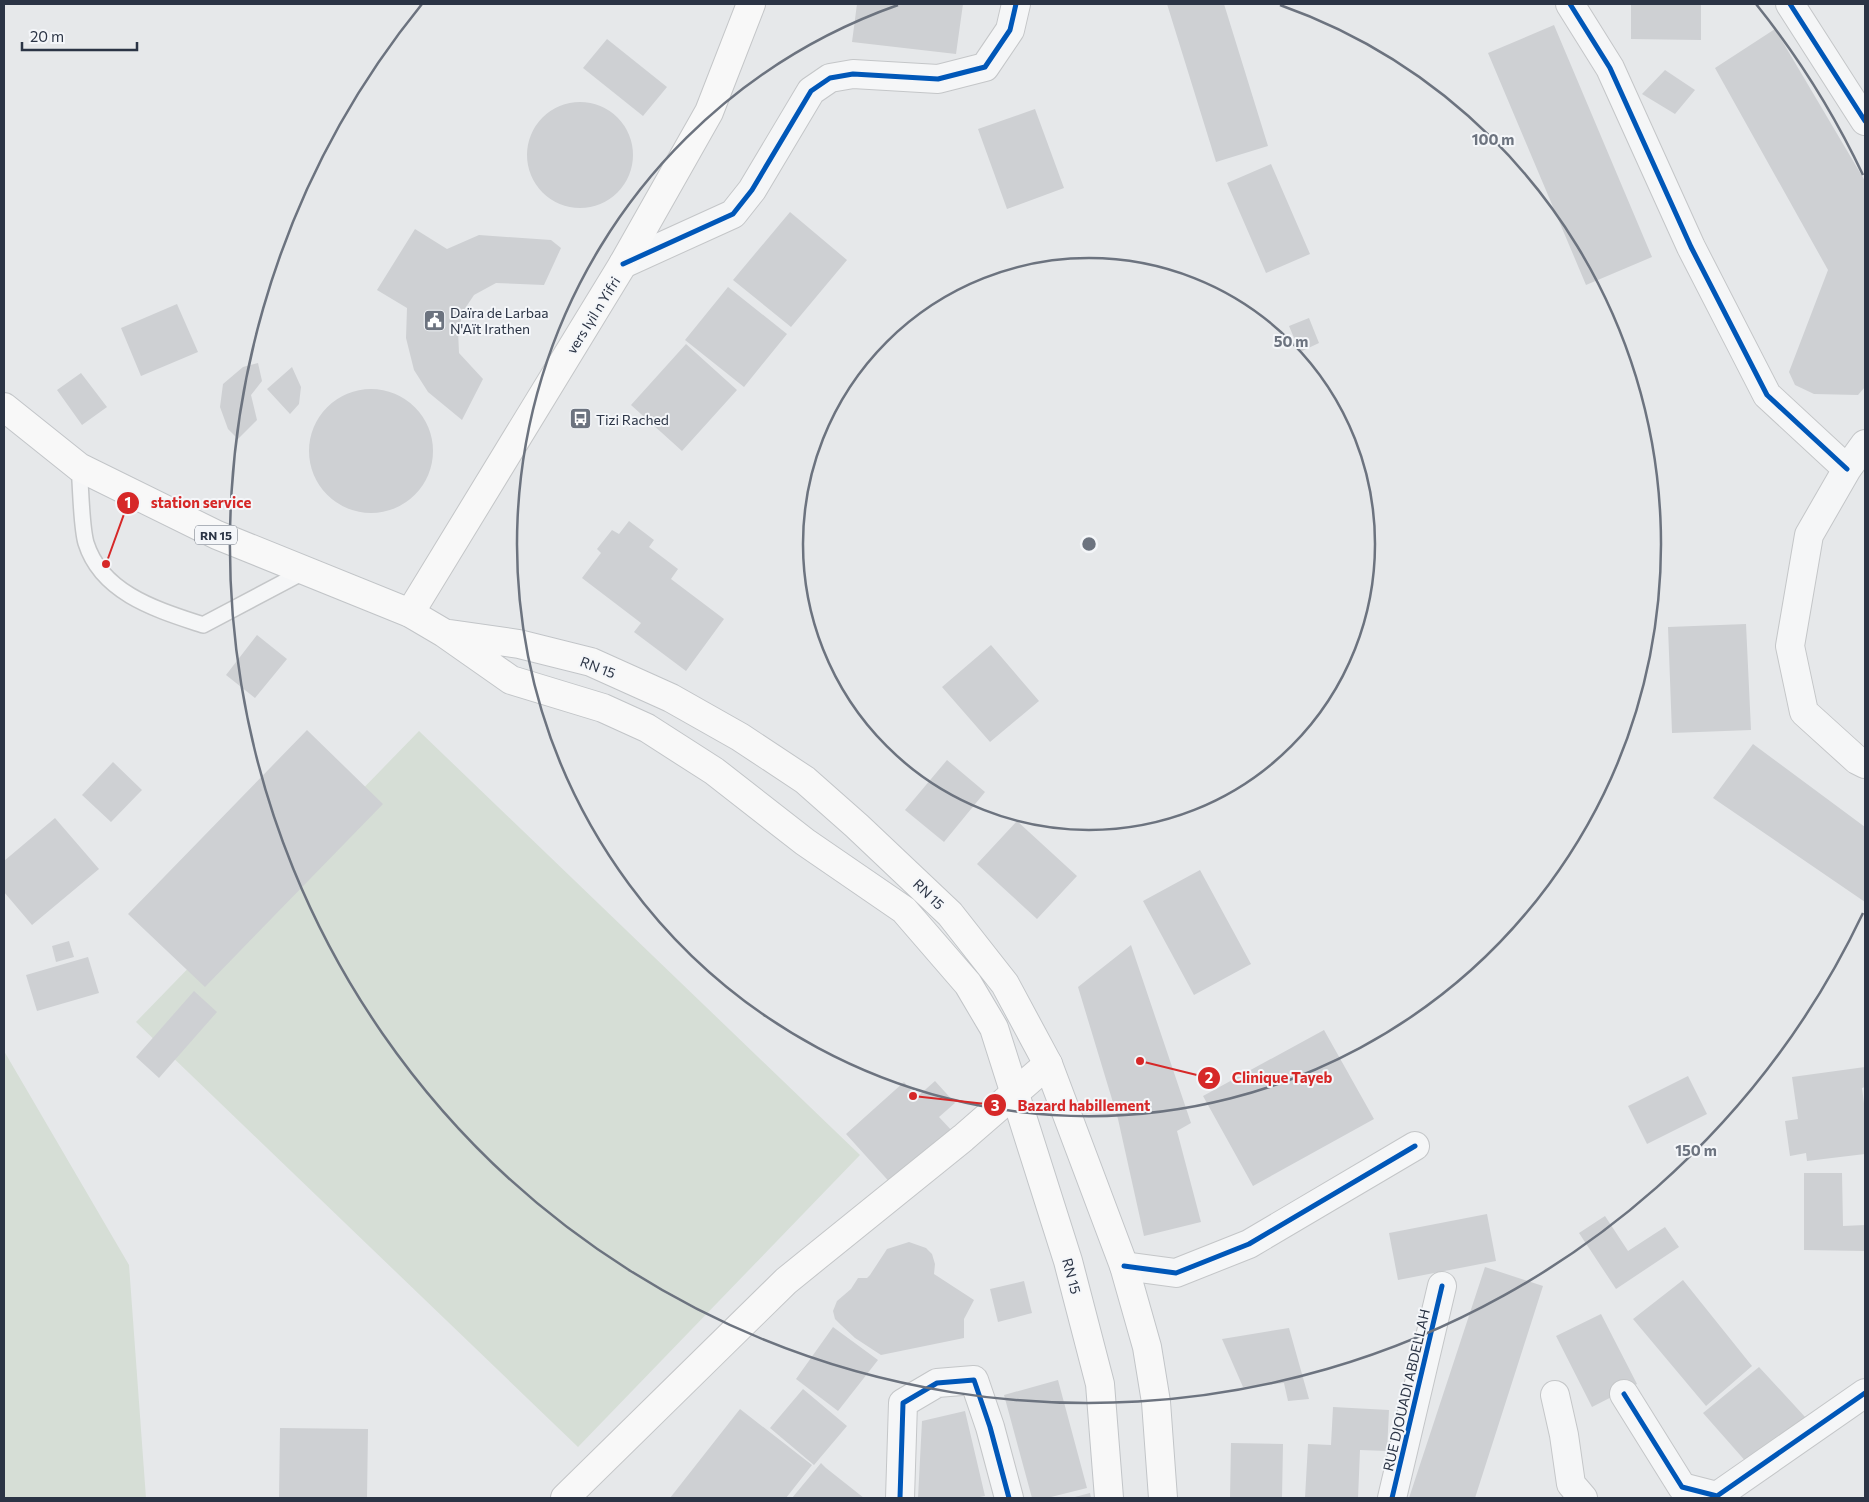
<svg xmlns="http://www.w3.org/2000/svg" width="1869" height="1502" viewBox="0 0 1869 1502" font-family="Commissioner,sans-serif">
	<rect width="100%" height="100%" fill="#e6e8ea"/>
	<path fill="#d6ded6" d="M419,731L860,1155L578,1447L136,1022Z
		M4,1051L129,1265L146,1498H4Z"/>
	<path fill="#ced0d3" d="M857,4H963L956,54L852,42Z
		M1167,4H1224L1268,146L1216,162Z
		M1631,4H1701V40L1631,39Z
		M1554,25L1652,257L1586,285L1488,53Z
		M1775,29L1865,181V387L1858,395L1814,394L1795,385L1789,372L1828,270L1715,68Z
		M607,39L667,87L643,116L583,68Z
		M1665,70L1695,90L1675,114L1642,94Z
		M527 155a53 53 0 1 1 106 0a53 53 0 1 1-106 0Z
		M1035,109L1064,188L1007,209L978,129Z
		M1271,164L1310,254L1266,273L1227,183Z
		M790,212L847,260L791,327L733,280Z
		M415,229L447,249L479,235L551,240L561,248L544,285L496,283L474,295L464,310L458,330L459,353L483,379L462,420L428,392L414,370L406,338L407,308L377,290Z
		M728,287L787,334L744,387L685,340Z
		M177,304L198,352L141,376L121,328Z
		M1309,318L1319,343L1300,352L1289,326Z
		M686,344L737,390L682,451L631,405Z
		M258,363L262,381L251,395L257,420L238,439L228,429L220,407L223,384L243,367Z
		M292,367L301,387L299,404L290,414L267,389Z
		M81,373L107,407L82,425L57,390Z
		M309 451a62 62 0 1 1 124 0a62 62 0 1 1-124 0Z
		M629,521L654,540L649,547L678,569L671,579L724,619L686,671L634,632L641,623L582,578L601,553L597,549L612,530L619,534Z
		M1746,624L1751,730L1672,733L1668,627Z
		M257,635L287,659L255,698L226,675Z
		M991,645L1039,701L990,742L942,687Z
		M307,730L383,804L205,987L128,914Z
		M1753,744L1865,827V902L1713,798Z
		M947,760L985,792L944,842L905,810Z
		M113,762L142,790L111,822L82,795Z
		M55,818L99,869L32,925L4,892V861Z
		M1017,821L1077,876L1037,919L977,864Z
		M1200,870L1251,964L1194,995L1143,901Z
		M69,941L74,957L56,962L52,946Z
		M1131,945L1191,1123L1177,1131L1201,1222L1144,1236L1118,1119L1078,987Z
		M88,957L99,993L37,1011L26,975Z
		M194,991L217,1012L159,1078L136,1057Z
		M1324,1030L1374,1119L1253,1186L1203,1096Z
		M1865,1067V1087L1862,1088L1865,1111V1154L1807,1161L1806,1153L1790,1156L1785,1121L1798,1119L1792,1077Z
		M1688,1076L1707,1114L1647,1144L1628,1106Z
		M935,1081L955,1103L939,1117L954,1133L894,1187L846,1134L904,1082L917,1097Z
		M1804,1173H1842L1843,1226L1865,1225V1251L1804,1250Z
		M1487,1214L1496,1261L1398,1280L1389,1233Z
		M1605,1216L1628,1251L1665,1227L1679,1247L1616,1289L1579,1233Z
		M909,1242L926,1248L932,1254L935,1264L934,1274L974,1300L964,1319V1338L881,1355L855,1338L841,1325L835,1319L833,1311L837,1301L851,1289L858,1278H867L870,1275L887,1249Z
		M1485,1267L1543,1286L1475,1498H1409Z
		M1683,1280L1752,1366L1706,1406L1633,1319Z
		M1024,1281L1032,1313L998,1322L990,1289Z
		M1601,1314L1637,1384L1592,1407L1556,1336Z
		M833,1327L878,1360L838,1411L796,1379Z
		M1289,1328L1309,1399L1288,1401L1284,1383L1243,1387L1222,1339Z
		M1759,1367L1806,1418L1748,1464L1703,1413Z
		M1058,1380L1087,1488L1047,1498H1032L1004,1395Z
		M803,1389L847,1426L814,1465L770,1428Z
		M1333,1407L1389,1410L1387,1451L1360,1450L1358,1498H1305L1308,1444L1331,1445Z
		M740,1409L812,1465L786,1498H670Z
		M965,1411L985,1496L974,1498H918L922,1421Z
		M280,1428L368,1429L367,1498H279Z
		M1231,1443L1283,1444L1282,1498H1230Z
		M821,1463L826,1468L864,1498H792Z
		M1090,1493L1091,1498H1071Z"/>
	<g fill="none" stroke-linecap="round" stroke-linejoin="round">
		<defs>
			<path id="lane" d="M79,467C81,487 81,526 86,543C102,594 158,610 203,625L307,570"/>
			<path id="street" d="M1570,4L1610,68L1691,247L1767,395L1847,469
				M1790,4L1865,121
				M623,264L733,214L752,190L811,91L830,78L853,74L938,79L985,67L1010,30L1016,4
				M1865,444L1847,469L1809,535L1790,646L1804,712L1857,760L1865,764
				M1124,1266L1176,1273L1249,1244L1415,1146
				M1624,1394L1682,1487L1717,1496L1865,1393
				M1555,1395L1564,1435L1571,1484L1583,1498
				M900,1498L903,1403L937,1383L974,1380L990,1427L1009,1498
				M1392,1498L1442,1286"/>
			<path id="secondary" d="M410,613L623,264L709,112L751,4
				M565,1498L786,1281L963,1138L1048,1064"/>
			<path id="primary" d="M4,407L79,467L217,535L410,613L444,633L511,680L603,708L647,728L714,771L805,842L904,910L968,984L994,1028L1068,1261L1100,1384L1109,1498
				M450,634L519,644L591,662L671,698L740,737L805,780L857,826L950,914L1005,984L1048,1064L1124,1266L1147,1347L1156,1402L1163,1498"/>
		</defs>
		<use href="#lane" stroke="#c4c6c8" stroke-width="18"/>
		<use href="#street" stroke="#c4c6c8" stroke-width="30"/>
		<use href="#secondary" stroke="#c4c6c8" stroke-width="30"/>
		<use href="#primary" stroke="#c2c5c8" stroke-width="30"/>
		<use href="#lane" stroke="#f5f6f7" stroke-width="15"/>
		<use href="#street" stroke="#f5f6f7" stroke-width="28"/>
		<use href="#secondary" stroke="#f8f8f8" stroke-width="28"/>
		<use href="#primary" stroke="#f8f8f8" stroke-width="28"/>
		<defs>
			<path id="cycleway" d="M1570,4L1610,68L1691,247L1767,395L1847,469
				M1790,4L1865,121
				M623,264L733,214L752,190L811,91L830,78L853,74L938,79L985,67L1010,30L1016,4
				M1124,1266L1176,1273L1249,1244L1415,1146
				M1624,1394L1682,1487L1717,1496L1865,1393
				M900,1498L903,1403L937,1383L974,1380L990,1427L1009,1498
				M1392,1498L1442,1286"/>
		</defs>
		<use href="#cycleway" stroke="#f4f6f9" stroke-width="8"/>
		<use href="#cycleway" stroke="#0057b8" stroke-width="5"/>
	</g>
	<g fill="none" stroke="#6c737f" stroke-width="2.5">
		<circle cx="1089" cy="544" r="286"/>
		<path d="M1280 5A572 572 0 1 1 898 5"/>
		<path d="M1863 913A858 858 0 1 1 422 4M1756 4A858 858 0 0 1 1863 175"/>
	</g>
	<defs>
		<symbol id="civic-square" viewBox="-11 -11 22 22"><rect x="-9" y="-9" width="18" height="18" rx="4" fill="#6c737f" stroke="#f4f6f9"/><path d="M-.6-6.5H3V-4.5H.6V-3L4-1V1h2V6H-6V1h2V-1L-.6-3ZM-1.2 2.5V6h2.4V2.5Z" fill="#fff"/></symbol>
		<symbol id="bus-square" viewBox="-11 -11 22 22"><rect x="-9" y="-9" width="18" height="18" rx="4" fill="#6c737f" stroke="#f4f6f9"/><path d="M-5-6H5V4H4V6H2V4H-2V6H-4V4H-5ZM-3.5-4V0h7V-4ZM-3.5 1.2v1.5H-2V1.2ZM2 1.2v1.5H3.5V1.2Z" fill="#fff"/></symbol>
	</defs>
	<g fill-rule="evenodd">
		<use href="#civic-square" x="422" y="308" width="25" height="25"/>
		<use href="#bus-square" x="568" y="406" width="25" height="25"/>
	</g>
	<g text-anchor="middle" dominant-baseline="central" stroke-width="4" stroke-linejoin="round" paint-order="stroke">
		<rect fill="#f4f6f9" stroke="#676e7b" stroke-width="1" x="195" y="525.5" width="42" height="19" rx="4"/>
		<g font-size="12" font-weight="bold" fill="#2b3445">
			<text x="216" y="535">RN 15</text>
		</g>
		<g font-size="14" fill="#2b3445" stroke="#f4f6f9" text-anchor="start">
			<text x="450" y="312">Daïra de Larbaa<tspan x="450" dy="16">N'Aït Irathen</tspan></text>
			<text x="596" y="419">Tizi Rached</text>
		</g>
		<g font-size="14" fill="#2b3445" stroke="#f4f6f9">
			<text transform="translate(593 315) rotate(-58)">vers Iγil n Yifri</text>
			<text transform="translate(598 667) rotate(21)">RN 15</text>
			<text transform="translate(929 894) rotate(44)">RN 15</text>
			<text transform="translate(1072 1276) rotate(75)">RN 15</text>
			<text transform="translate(1406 1390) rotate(-77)">RUE DJOUADI ABDELLAH</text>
		</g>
	</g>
	<circle cx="1089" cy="544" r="8" fill="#6c737f" stroke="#f4f6f9" stroke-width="2.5"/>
	<g font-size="15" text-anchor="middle" font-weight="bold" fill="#6c737f" stroke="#f4f6f9" stroke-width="4" stroke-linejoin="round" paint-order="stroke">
		<text x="1493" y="145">100 m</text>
		<text x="1291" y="347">50 m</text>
		<text x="1696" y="1156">150 m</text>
	</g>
	<path fill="none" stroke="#d62828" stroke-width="2" d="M106 564L128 503M1140 1061L1209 1078M913 1096L995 1105"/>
	<g fill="#d62828" stroke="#f4f6f9" stroke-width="2">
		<circle cx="106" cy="564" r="5"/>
		<circle cx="1140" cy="1061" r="5"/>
		<circle cx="913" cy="1096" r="5"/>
		<circle cx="128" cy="503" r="12"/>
		<circle cx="1209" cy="1078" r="12"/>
		<circle cx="995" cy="1105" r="12"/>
	</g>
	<g font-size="15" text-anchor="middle" font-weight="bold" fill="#fff">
		<text x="128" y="508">1</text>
		<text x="1209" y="1083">2</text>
		<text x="995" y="1111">3</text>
	</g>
	<g font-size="15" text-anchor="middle" font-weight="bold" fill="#d62828" stroke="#f4f6f9" stroke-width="4" stroke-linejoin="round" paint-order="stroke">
		<text x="201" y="508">station service</text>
		<text x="1282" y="1083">Clinique Tayeb</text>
		<text x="1084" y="1111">Bazard habillement</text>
	</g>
	<rect width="1869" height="1502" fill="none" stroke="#2b3445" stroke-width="10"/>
	<path d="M22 42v8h115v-8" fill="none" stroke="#2b3445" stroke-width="2.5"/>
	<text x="30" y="42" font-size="15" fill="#2b3445" stroke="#f4f6f9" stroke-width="4" paint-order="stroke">20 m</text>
</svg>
